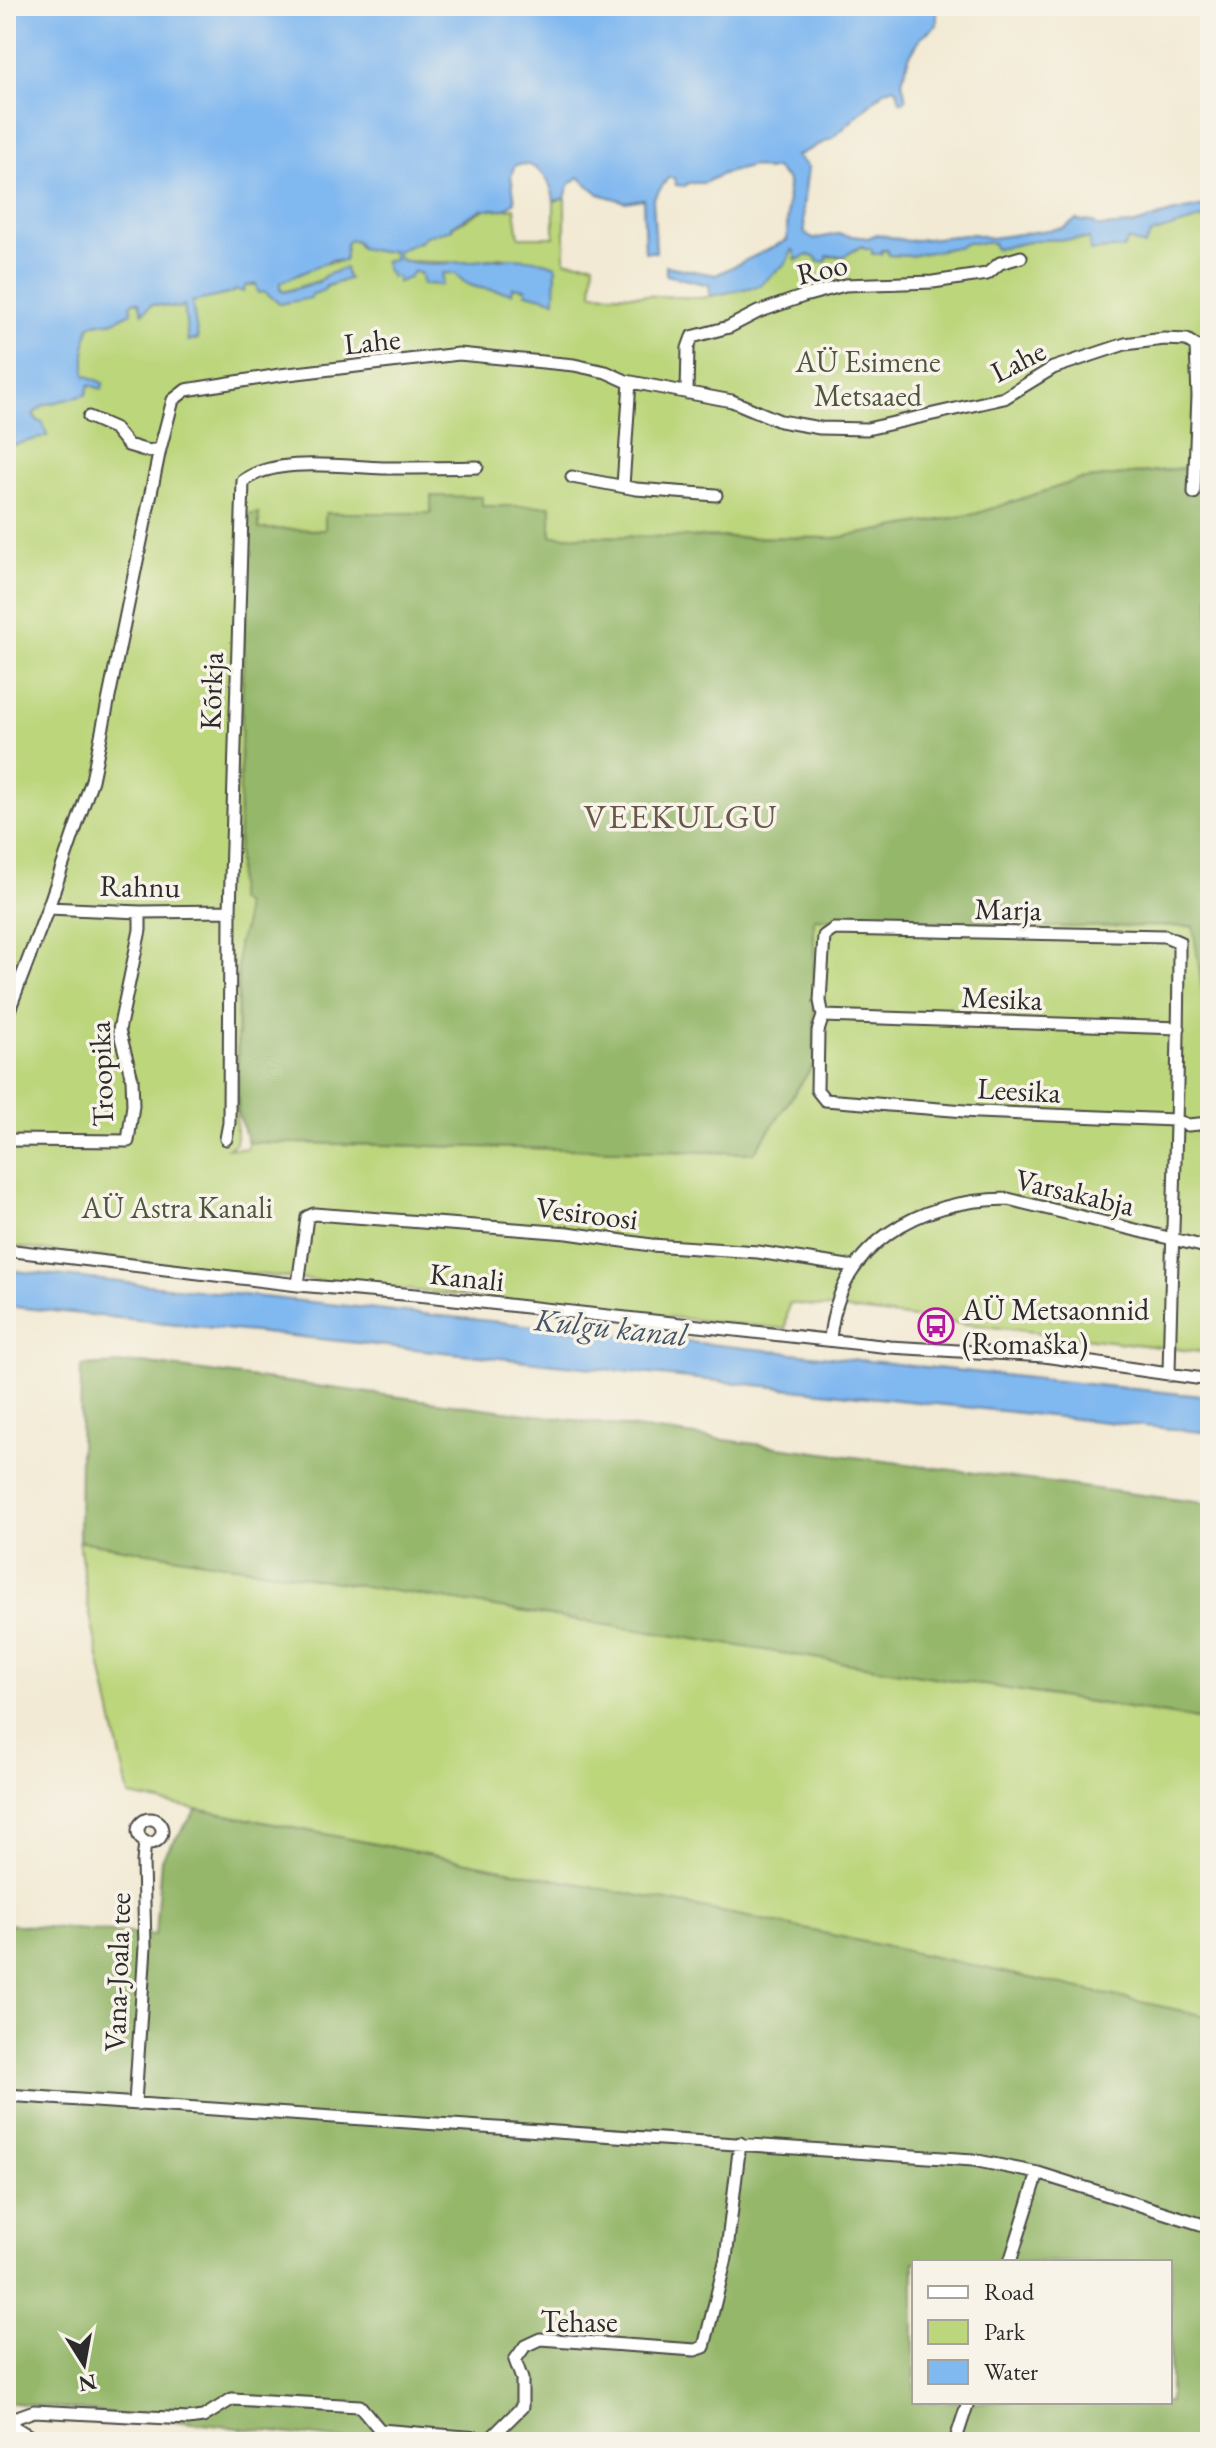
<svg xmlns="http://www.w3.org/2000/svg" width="1216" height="2448" viewBox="0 0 1216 2448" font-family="'EB Garamond',serif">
	<rect width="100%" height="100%" fill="#f7f3e8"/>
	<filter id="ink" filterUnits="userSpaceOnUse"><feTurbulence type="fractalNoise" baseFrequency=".0125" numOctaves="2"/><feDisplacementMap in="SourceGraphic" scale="16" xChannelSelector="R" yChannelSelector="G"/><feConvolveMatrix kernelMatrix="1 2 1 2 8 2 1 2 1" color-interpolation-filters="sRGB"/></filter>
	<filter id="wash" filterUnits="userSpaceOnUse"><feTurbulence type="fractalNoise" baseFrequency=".006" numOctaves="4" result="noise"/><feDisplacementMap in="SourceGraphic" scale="32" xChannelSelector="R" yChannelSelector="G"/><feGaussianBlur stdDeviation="1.8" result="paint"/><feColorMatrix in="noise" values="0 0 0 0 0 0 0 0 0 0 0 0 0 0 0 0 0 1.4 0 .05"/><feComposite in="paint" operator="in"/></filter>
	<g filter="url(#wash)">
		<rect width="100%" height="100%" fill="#f2ead4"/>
		<path fill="#bcd67b" stroke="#748053" stroke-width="2" d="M565,198V261L594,263L592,293L701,298L759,286L786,263L792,250H794L796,260L808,255L817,258L818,262L826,257L844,256L862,246L872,248V253L888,250V255L910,256L960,246L967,243H993L995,249L1038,240L1090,239L1091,251L1123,248L1128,240L1210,216V465L1079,480L975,514L836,538L551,536V506H482V497H431V513H326L325,530L259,529L244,928L238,944L236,1141V1144L228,1148L247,1149L248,1142L754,1153L814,1064L813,918L1044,927L1194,926L1210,1042V1353L789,1303L785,1329L215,1270L6,1246V447L47,435L33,413C51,398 79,387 102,383L85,375V346L89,327L94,324L114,321L132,312L131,305L134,301L139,302L143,313L151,304L179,308L184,305L188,340L198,339L191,302L228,294L245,286L257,284L277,302L324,290L326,287L348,279L326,275L318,281L283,292L280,287L281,282C299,270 324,262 344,261L346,243L349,240L356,241L361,248L381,252L393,251L394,260L385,261L410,273L414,271L442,285L443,272L456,274C470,292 491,288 512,293L513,287L527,289L526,292L554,300L556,267L500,257L469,263L405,261L398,259L397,251L421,241L425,236L452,229V227L487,208L497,210L515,208L519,237H554V201Z
			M79,1541L1210,1721V2017L758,1919L129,1796L88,1606Z"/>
		<path fill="#95b76b" stroke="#60714b" stroke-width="2" fill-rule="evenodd" d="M1210,465V1042L1193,926L1044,927L814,918V1064L754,1153L248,1142L238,1112V944L244,928V905L237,899L247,515L259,513V529L325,530V513H431V496L482,497V506H551V536L836,538L975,514L1079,480Z
			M142,1363L1210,1504V1721L79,1541L81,1366Z
			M197,1809L758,1919L1210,2017V2442H362L6,2402V1924L155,1935L161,1859ZM914,2262H1170V2402H914Z"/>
		<path fill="#80b8f0" stroke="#56728e" stroke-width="2" d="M6,6H937V25L921,37L909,57L902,81L906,99L902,102L900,101L897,89L893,87L884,91L833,138L796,156L808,167L803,206L805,233L814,239L837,234L868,238L877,234L908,241L973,234L991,238L1063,228L1076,220L1092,222L1099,227L1132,225L1171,213L1210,205V216L1151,234L1144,246L1128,240L1123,248L1090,251L1089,239L1038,240L995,249L993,243H966L961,246L910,256L888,255L887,250H881V254H872V249H865L862,246L844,256H827V261L818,262L817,258L808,255L796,260L794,251L792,250L786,263L759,286L710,296L709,285L666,275V266L716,275L787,240L788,181L775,168L767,170L753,166L722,174L704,183H688L685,186L676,185L674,178H668L653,199L656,252H645L643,199L626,202L599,194L579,177L569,185L565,198L554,201C552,181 538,160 515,165L511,175L515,202L505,209H482L452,226L453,229L425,236L421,241L397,251L398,259C449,275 505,245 556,266L555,300L526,293V289L513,287L512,293C491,288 470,292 456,274L443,273L442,285L422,284L421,274L414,271L408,278L397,283V277H391L390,273L387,272L385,261L394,260L393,251L381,252L360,248L356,241L350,240L346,243L345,261L332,260L281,282L280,290L284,292L318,282L326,275L345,268L348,279L326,286L324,290L311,295V298L280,304L265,292L258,293L256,284L245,286L244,292L237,290L228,294L192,302L198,339L188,341L184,305L179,308L152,304L143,313L139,302L134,301L131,305L132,312L114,321L94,324L89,327L85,346V375L103,383L102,389L89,385L86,395L44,405L33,414L36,420L43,423L47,436L6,447Z
			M6,1270L1210,1397V1433L6,1306Z"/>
	</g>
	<g filter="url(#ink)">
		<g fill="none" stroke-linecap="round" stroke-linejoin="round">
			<defs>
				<path id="minor" d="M687,393L688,348L692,337L729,327L758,312L804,296L845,285L933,282L987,274L1000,263L1021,257
					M89,417L114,428L128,445L148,451L160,449
					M572,477L636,489L716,495
					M623,486L630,382
					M48,908L140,912L230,911
					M823,1016L1179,1028
					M6,1018L48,908L92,780L160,449L173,400L186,390L280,375L459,354L574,365L606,372L626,381L732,401L780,421L820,428L867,429L1004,398L1053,368L1125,344L1164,339L1187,340L1196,346L1198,396L1194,493
					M226,1139L229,1123L230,911L243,481C276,456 343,467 383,468C415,468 446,468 477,467
					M6,1140L128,1141L133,1105L132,1079L119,1030L140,930V912
					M6,1250L298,1285L427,1296L890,1347L1044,1356L1210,1380
					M298,1285L307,1217L314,1214L568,1233L651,1245L758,1252L854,1267
					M830,1339C839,1242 919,1200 1008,1199L1210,1248
					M1169,1375C1172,1231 1179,1086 1179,942L1165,936L834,929L824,936L820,1001L823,1016L818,1031L817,1090L825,1100L978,1112L1175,1120L1188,1125L1210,1123
					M138 1831a12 12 0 1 1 24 0a12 12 0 1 1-24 0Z
					M6,2095L973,2160L1038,2173L1210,2227
					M135,2103L145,1947L143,1862L145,1842
					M1010,2262L1038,2173
					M6,2421L34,2411L188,2419L203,2417L232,2399L360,2406L380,2430L490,2439L522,2407V2379L515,2360L525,2346L540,2339L695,2350L704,2347L726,2258L740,2143
					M6,2422L39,2442
					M955,2442L968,2402"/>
			</defs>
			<use href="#minor" stroke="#494844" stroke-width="15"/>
			<use href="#minor" stroke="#fff" stroke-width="11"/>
		</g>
	</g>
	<defs>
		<symbol id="bus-ring" viewBox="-11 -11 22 22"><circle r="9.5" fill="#f7f3e8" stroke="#b5179e" stroke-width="1.5"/><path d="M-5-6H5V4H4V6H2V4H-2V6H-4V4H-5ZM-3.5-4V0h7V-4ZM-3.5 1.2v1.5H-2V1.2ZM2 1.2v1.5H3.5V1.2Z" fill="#b5179e"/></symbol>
	</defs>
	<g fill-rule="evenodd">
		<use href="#bus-ring" x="916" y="1306" width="40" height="40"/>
	</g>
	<g text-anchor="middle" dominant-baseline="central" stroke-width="7" stroke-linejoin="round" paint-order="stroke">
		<g font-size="30" fill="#2b2b2b" stroke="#f7f3e8">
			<text transform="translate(822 269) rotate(-13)">Roo</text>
			<text transform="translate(372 341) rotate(-6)">Lahe</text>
			<text transform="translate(1018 361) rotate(-27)">Lahe</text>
			<text transform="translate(211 691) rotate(-88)">Kõrkja</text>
			<text transform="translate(140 886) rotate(1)">Rahnu</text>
			<text transform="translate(1008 909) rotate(1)">Marja</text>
			<text transform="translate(1002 998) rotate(2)">Mesika</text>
			<text transform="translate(101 1074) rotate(-92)">Troopika</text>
			<text transform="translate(1019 1090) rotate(3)">Leesika</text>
			<text transform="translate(1075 1192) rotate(13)">Varsakabja</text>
			<text transform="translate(587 1213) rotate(7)">Vesiroosi</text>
			<text transform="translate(467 1277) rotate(6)">Kanali</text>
			<text transform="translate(117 1972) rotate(-88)">Vana-Joala tee</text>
			<text x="579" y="2321">Tehase</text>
		</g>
		<g font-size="30" fill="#4f563f" stroke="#f7f3e8">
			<text x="868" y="361">AÜ Esimene<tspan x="868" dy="34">Metsaaed</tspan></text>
			<text x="177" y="1207">AÜ Astra Kanali</text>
		</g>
		<g font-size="30" fill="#2b2b2b" stroke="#f7f3e8" text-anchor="start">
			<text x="962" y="1309">AÜ Metsaonnid<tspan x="962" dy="34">(Romaška)</tspan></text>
		</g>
		<g font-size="32" font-style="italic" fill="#456" stroke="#f7f3e8">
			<text transform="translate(611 1327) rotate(6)">Kulgu kanal</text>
		</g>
		<g font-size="34" letter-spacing="2" fill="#695848" stroke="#f7f3e8">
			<text x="681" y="816">VEEKULGU</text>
		</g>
	</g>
	<rect width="1216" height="2448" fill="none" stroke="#f7f3e8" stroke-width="32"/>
	<rect x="912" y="2260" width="260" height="144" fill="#f7f3e8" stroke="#a5a39c" stroke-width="2"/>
	<rect x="928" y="2286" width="40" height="12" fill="#ffffff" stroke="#a5a39c" stroke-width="2"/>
	<text x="984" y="2300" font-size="24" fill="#2b2b2b">Road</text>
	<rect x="928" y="2320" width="40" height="24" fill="#bcd67b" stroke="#a5a39c" stroke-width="2"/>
	<text x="984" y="2340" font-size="24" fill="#2b2b2b">Park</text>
	<rect x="928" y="2360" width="40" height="24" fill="#80b8f0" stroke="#a5a39c" stroke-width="2"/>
	<text x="984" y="2380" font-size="24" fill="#2b2b2b">Water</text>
	<g transform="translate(84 2364) rotate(169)" stroke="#f7f3e8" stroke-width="6" paint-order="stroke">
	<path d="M0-6L14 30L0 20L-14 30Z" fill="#2b2b2b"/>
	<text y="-12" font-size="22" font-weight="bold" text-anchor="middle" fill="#2b2b2b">N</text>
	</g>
</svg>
